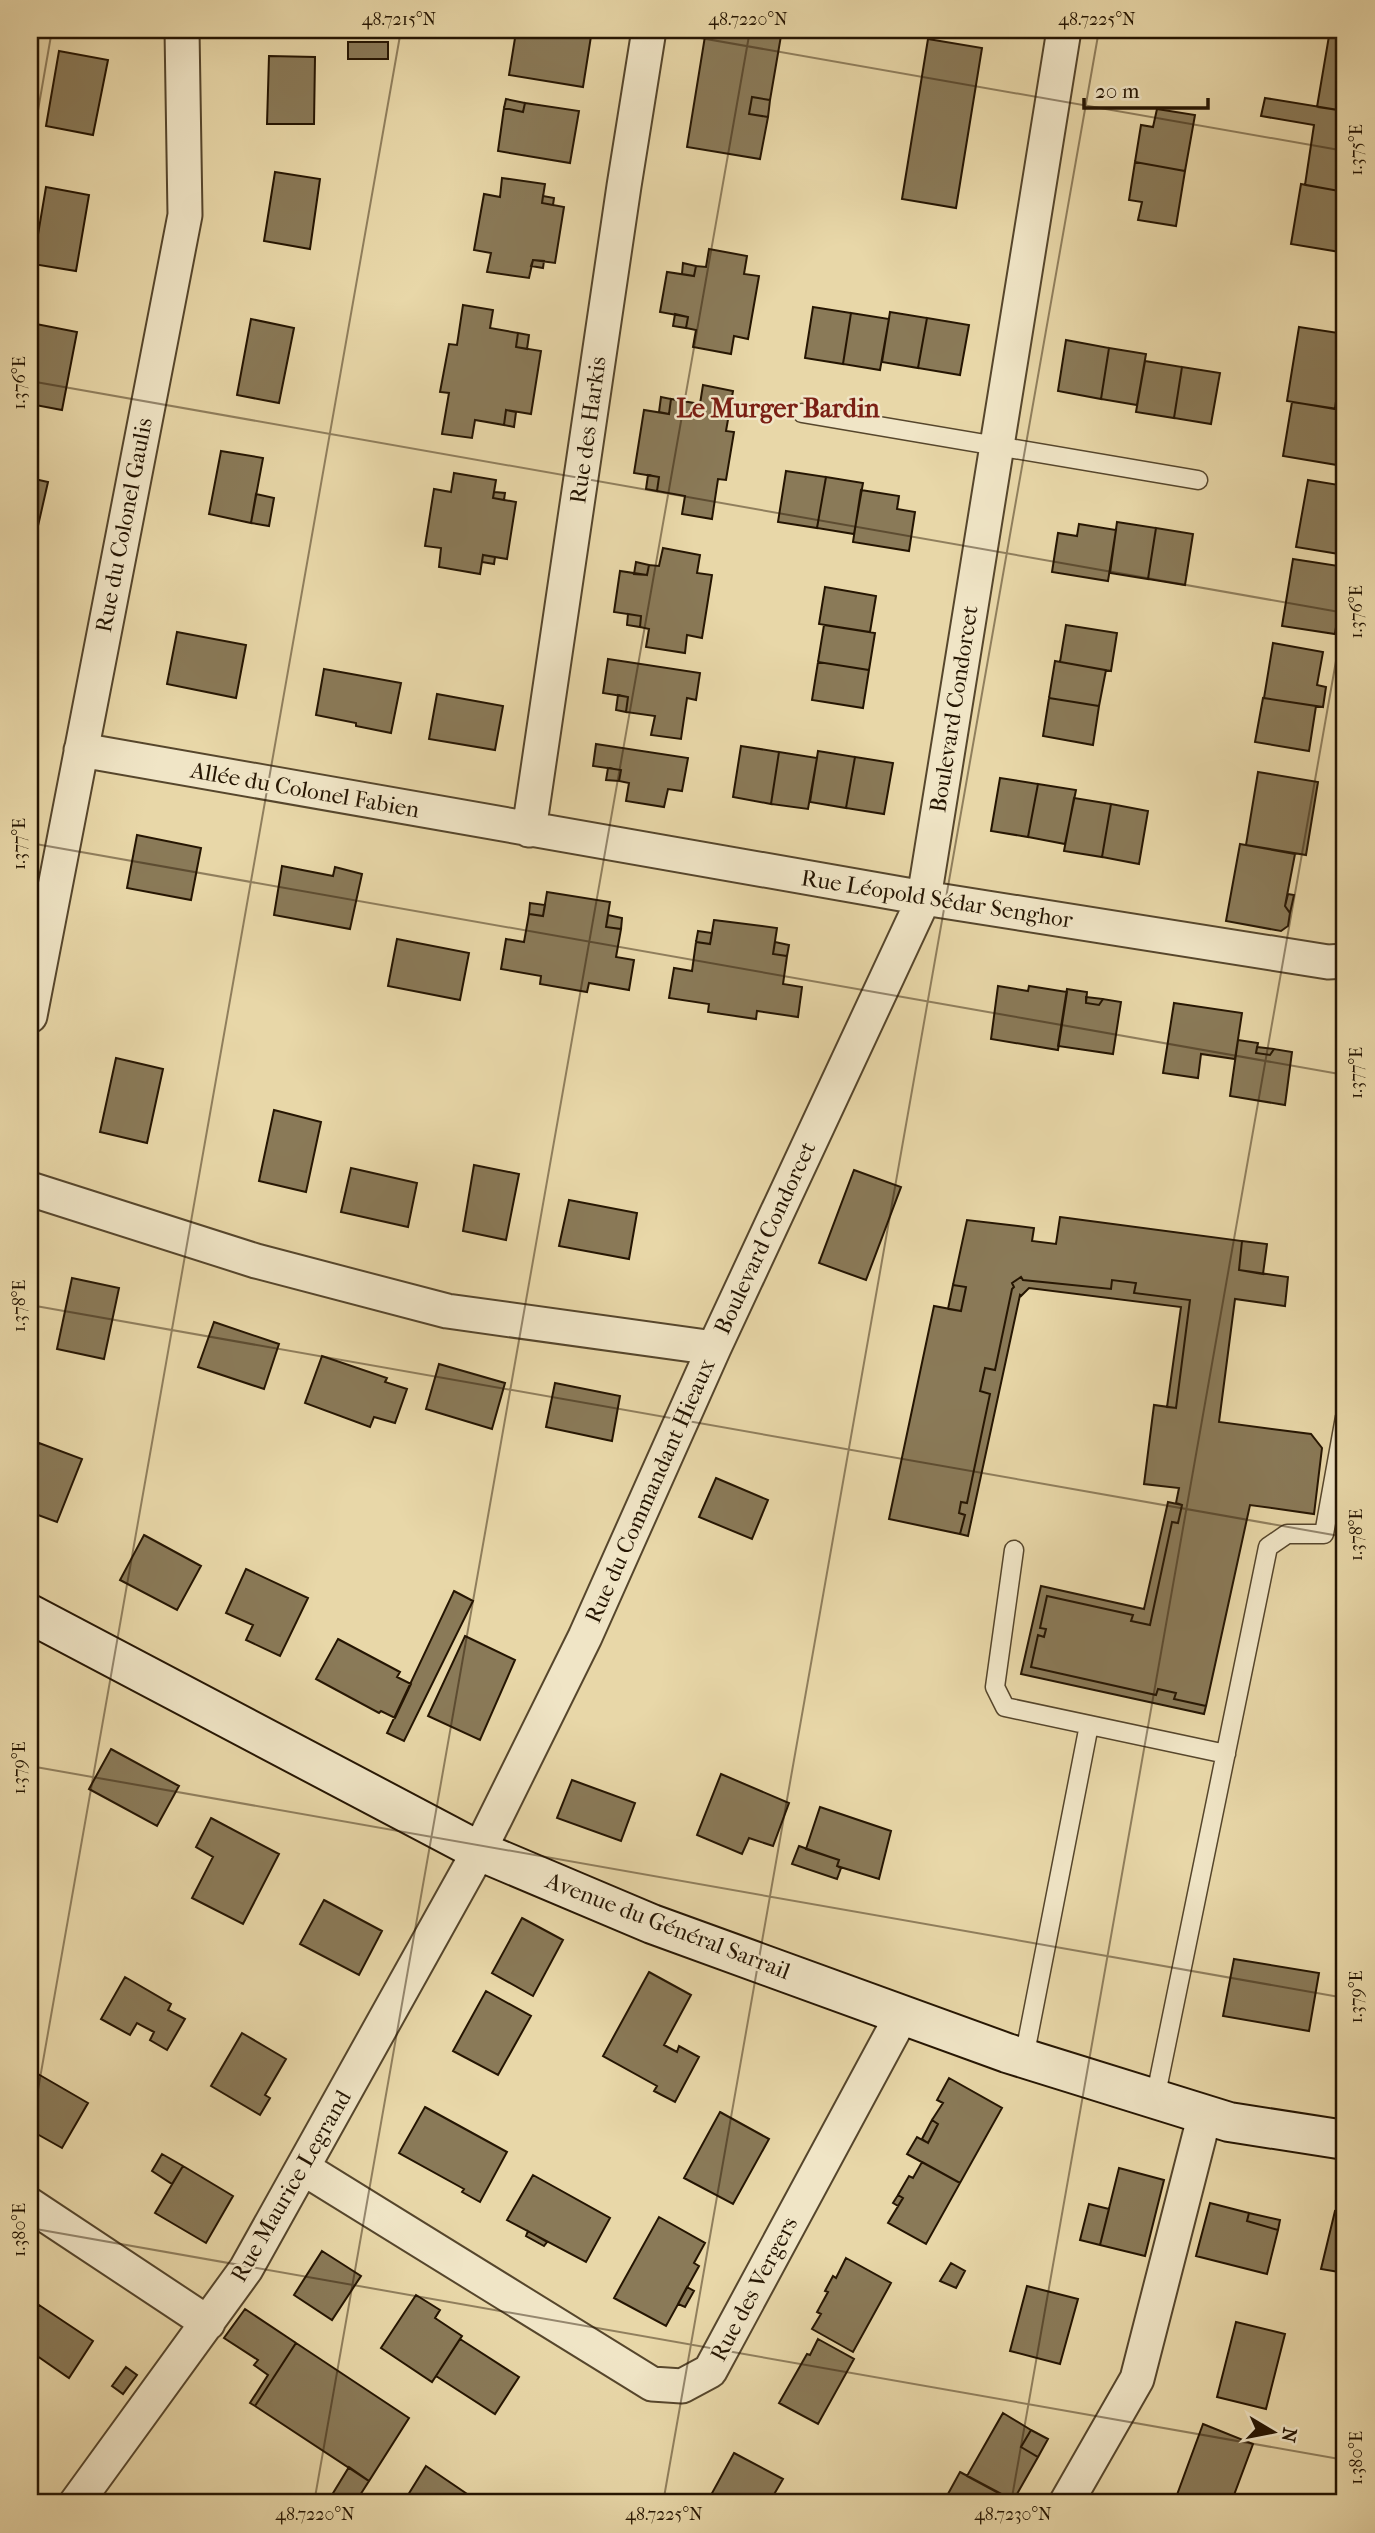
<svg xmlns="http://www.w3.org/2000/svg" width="1375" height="2533" viewBox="0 0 1375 2533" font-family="'IM FELL French Canon',serif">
	<rect width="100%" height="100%" fill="#e8d7a8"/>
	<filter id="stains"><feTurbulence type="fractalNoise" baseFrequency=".00286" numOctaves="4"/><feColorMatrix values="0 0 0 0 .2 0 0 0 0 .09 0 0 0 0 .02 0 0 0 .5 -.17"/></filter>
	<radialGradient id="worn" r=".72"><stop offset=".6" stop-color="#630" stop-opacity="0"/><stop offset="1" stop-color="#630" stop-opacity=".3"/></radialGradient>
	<path fill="#8a7a58" stroke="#251502" stroke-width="2" d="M517,30H536L535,35L516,32Z
		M536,30H592L583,87L509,75L516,32L535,35Z
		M706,30H782L770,100L752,97L749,114L768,117L760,159L687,147Z
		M1330,30L1345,31V111L1317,107Z
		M928,39L982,48L956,208L902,199Z
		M348,42H388V59H348Z
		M59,51L108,60L93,135L46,126Z
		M269,56L315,57L314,124H267Z
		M752,97L770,100L768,117L749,114Z
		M1265,98L1345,111V192L1305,185L1314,125L1261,116Z
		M506,99L525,103L523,112L504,108Z
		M525,103L579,111L570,163L498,151L504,108L523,112Z
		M1157,109L1195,115L1185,171L1135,162L1141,125L1153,127Z
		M1135,162L1185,171L1176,226L1138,220L1142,202L1129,200Z
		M275,172L320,179L310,249L264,241Z
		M502,178L545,184L542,203L564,207L555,263L533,260L529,278L487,272L491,253L474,250L484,194L500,197Z
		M1301,184L1345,192V221L1340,252L1291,244Z
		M46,187L89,195L76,271L33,264Z
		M543,196L554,198L553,205L542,203Z
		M709,249L747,256L744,274L759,276L748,339L734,336L731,354L693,347L696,330L686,328L688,317L660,312L667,272L694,276L696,266L706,267Z
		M533,260L544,261L543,268L531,266Z
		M683,263L696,266L694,276L682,274Z
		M463,305L493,310L490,328L518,333L516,347L541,351L531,414L506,410L504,425L475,420L472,438L442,434L449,393L440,392L449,344L457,345Z
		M813,307L851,313L843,364L805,358Z
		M890,312L927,318L918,368L882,362Z
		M851,313L889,319L880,370L843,364Z
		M675,314L688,317L686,328L673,326Z
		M927,318L969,325L960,375L918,368Z
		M251,319L294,328L279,403L237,395Z
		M31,323L77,332L62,410L30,404Z
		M1299,327L1345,334L1335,409L1287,401Z
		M518,333L529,335L527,349L516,347Z
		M1066,340L1109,348L1101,399L1058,391Z
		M1109,348L1146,354L1137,405L1101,399Z
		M1145,361L1182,367L1174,418L1136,412Z
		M1182,367L1220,373L1211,424L1174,418Z
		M703,385L733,391L726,431L734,432L726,480L718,479L712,519L682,514L685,496L657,491L659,477L634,473L644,410L669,414L671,399L700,404Z
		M661,397L671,399L669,414L659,412Z
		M1292,402L1345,410L1337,465L1283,456Z
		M506,410L516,412L514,427L504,425Z
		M221,451L263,458L251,523L209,514Z
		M786,471L826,477L817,528L778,522Z
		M454,473L496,480L493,498L516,502L507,559L483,555L480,574L439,567L441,548L425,546L434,489L451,492Z
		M648,475L659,477L657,491L646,489Z
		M826,477L863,483L854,534L817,528Z
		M30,478L48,482L30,561Z
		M1308,480L1345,486V555L1296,547Z
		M861,490L899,496L897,509L915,512L909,551L853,542Z
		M494,492L505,493L504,500L493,498Z
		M256,494L274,498L269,526L251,523Z
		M1117,522L1156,528L1148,579L1110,573Z
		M1079,524L1116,530L1108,581L1052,572L1058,533L1077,536Z
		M1156,528L1193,534L1185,585L1148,579Z
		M663,548L700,555L697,573L712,575L702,638L687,635L685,653L646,647L649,629L640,627L641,616L614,612L620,571L647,575L649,565L659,566Z
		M483,555L495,557L494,564L482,562Z
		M1293,559L1345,567L1335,634L1282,626Z
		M636,562L649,565L647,575L634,574Z
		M825,587L876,596L870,632L819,624Z
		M628,614L641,616L640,627L627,625Z
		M824,625L875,633L869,670L818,662Z
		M1066,625L1117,633L1111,671L1060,662Z
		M177,632L246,645L236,698L167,684Z
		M1273,643L1323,652L1317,685L1326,687L1323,707L1264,698Z
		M608,659L700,673L696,700L687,698L681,739L651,735L655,716L626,712L628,697L603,693Z
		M1055,661L1106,670L1099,706L1049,698Z
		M818,662L869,670L863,708L812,700Z
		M324,669L401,683L391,733L356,726V723L316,715Z
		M437,694L503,706L495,750L429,739Z
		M618,695L628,697L626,712L616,710Z
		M1049,698L1099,706L1093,745L1043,736Z
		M1263,698L1316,706L1309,751L1255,742Z
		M596,744L688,758L682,791L668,789L664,807L626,801L629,783L619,781L621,770L593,766Z
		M741,746L779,752L771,804L733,797Z
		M818,751L855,757L846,808L810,802Z
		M779,752L817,758L808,809L771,804Z
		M855,757L893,763L884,814L846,808Z
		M608,768L621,770L619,781L606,780Z
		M1258,772L1318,782L1306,855L1246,845Z
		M1000,778L1038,784L1028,837L991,831Z
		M1038,784L1076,790L1065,844L1028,837Z
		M1074,798L1111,804L1102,857L1064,851Z
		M1111,804L1148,811L1139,864L1102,857Z
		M137,835L201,848L191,900L127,888Z
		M1240,844L1295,854L1285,906L1290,913L1288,926L1281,931L1226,921Z
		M282,866L333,876L335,867L362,874L350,929L274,915Z
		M547,892L610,902L606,927L621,929L616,957L634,960L629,990L589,983L587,992L540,984L541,976L501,969L506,939L524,942L529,914L543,916Z
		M1288,894L1294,895L1290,913L1285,906Z
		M530,903L545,905L543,916L529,914Z
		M608,915L622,918L621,929L606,927Z
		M714,920L777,928L773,954L787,956L783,984L802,987L798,1017L757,1011L756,1019L708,1012L709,1004L669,998L674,968L692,971L696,942L710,944Z
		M698,931L712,933L710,944L696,942Z
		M397,939L469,953L460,1000L388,986Z
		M775,942L789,945L787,956L773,954Z
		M998,986L1028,991L1029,986L1067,992L1058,1050L991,1039Z
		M1067,989L1087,992L1086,1003L1099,1005L1103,999L1121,1002L1113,1054L1058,1046Z
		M1086,997L1103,999L1099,1005L1086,1003Z
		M1174,1003L1242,1013L1235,1059L1201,1054L1198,1078L1163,1073Z
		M1238,1040L1258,1043L1256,1053L1270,1055L1274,1049L1292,1052L1285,1105L1230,1096Z
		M1257,1047L1274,1049L1270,1055L1256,1053Z
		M1345,1055V1112L1337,1110Z
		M116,1058L163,1069L147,1143L100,1132Z
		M274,1110L321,1122L306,1192L259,1181Z
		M474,1165L519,1174L506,1240L463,1231Z
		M351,1168L417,1183L408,1227L341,1212Z
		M854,1170L901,1187L866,1280L819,1263Z
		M569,1200L637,1213L629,1259L559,1246Z
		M1060,1217L1242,1241L1239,1270L1288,1277L1285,1306L1235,1299L1219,1422L1311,1434L1322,1448L1314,1514L1250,1505L1206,1706L1174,1699L1176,1693L1158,1689L1156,1695L1031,1667L1038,1635L1044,1637L1046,1629L1040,1628L1047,1596L1133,1615L1131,1621L1150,1625L1172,1522L1178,1523L1182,1505L1176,1503L1179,1488L1144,1484L1154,1405L1176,1408L1190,1300L1134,1293L1136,1283L1112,1280L1111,1289L1023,1280L1021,1277L1012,1283L1014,1287L1012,1289L995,1370L985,1368L980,1391L990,1394L967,1503L961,1502L959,1513L965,1515L960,1534L889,1519L934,1306L961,1311L966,1287L953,1285L967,1220L1034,1228L1032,1241L1056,1244Z
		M1242,1241L1267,1244L1263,1274L1239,1270Z
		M1021,1277L1023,1280L1111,1289L1112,1280L1136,1283L1134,1293L1190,1300L1176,1408L1167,1407L1181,1307L1029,1288L1021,1296L1020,1295L968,1536L960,1534L965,1515L959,1513L961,1502L967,1503L990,1394L980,1391L985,1368L995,1370L1012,1289L1014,1287L1012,1283Z
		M72,1278L119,1288L104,1359L57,1349Z
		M953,1285L966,1287L961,1311L948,1309Z
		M214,1322L279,1344L264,1389L198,1367Z
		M322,1356L387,1378L385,1382L407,1389L395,1423L374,1417L370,1427L305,1403Z
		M439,1364L505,1383L492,1429L426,1409Z
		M555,1383L620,1396L612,1441L546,1427Z
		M39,1443L82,1459L57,1522L30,1512V1467Z
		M716,1478L768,1500L752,1539L699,1517Z
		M1168,1502L1182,1505L1178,1523L1172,1522L1150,1625L1131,1621L1133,1615L1047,1596L1040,1628L1046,1629L1044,1637L1038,1635L1031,1667L1156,1695L1158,1689L1176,1693L1174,1699L1206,1706L1204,1714L1021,1674L1041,1586L1144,1609Z
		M144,1535L201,1566L177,1610L120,1580Z
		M246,1569L308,1598L280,1656L246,1640L253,1625L226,1613Z
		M454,1591L473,1601L404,1741L387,1733Z
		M465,1636L515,1660L480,1740L428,1716Z
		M338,1639L400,1672L397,1677L411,1684L395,1718L381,1711L379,1713L316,1679Z
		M111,1749L179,1786L157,1826L89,1789Z
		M721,1774L789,1803L773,1846L749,1838L742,1854L697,1835Z
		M572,1780L635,1803L621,1841L557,1818Z
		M820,1807L891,1831L879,1879L837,1866L839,1860L806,1849Z
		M211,1818L279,1854L243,1924L192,1898L213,1857L196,1847Z
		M799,1846L839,1860L837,1866L841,1868L837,1879L792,1864Z
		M324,1900L382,1931L359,1975L300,1944Z
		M522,1918L563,1940L533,1996L492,1973Z
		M1234,1959L1319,1973L1309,2031L1223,2016Z
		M649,1972L691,1995L664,2045L677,2052L679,2046L699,2057L675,2102L654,2091L657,2086L603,2056Z
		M125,1977L171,2004L168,2010L185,2019L167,2050L150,2040L154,2032L137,2023L130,2035L101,2019Z
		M486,1991L531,2016L498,2075L453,2051Z
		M242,2033L286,2059L265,2095L270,2098L260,2115L211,2086Z
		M38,2074L88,2103L62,2148L30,2130V2089Z
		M949,2078L1002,2108L960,2183L907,2154L917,2137L928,2143L938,2124L932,2120L943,2103L937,2100Z
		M425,2107L507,2152L480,2202L462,2192L464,2189L399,2153Z
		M720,2112L769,2139L733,2204L684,2178Z
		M932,2120L938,2124L928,2143L922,2139Z
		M162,2154L183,2166L172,2184L152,2171Z
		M922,2162L960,2183L926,2244L888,2223L903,2198L898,2195L909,2176L913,2178Z
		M183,2166L233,2196L206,2243L155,2213Z
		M1119,2168L1164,2180L1145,2256L1100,2245Z
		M533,2175L610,2218L586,2262L507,2220Z
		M898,2195L903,2198L898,2206L893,2203Z
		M1210,2203L1249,2213L1247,2221L1278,2230L1267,2274L1196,2256Z
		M1089,2204L1109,2209L1100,2245L1080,2240Z
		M1335,2211L1345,2213V2273L1321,2269Z
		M1249,2213L1280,2220L1278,2230L1247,2221Z
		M659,2217L705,2243L694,2263L699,2266L666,2326L614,2298Z
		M528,2231L547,2242L544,2246L526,2236Z
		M322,2251L361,2276L332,2320L294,2295Z
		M846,2258L891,2283L853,2352L812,2329L821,2314L817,2312L828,2292L825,2291L833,2276L836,2278Z
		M951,2263L965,2271L956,2288L940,2281Z
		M1027,2286L1078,2299L1060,2364L1010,2351Z
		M687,2287L694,2291L685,2307L678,2304Z
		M416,2295L440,2310L435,2318L462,2336L432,2382L381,2348Z
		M39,2305L93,2341L69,2378L30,2351V2320Z
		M245,2309L296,2343L255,2406L250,2403L268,2375L254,2365L258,2360L224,2338Z
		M1236,2322L1285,2334L1266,2409L1217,2397Z
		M460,2339L519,2377L495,2414L436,2376Z
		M818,2339L854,2359L818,2424L779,2403L807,2354L810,2355Z
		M296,2343L409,2418L369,2481L255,2406Z
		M126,2367L137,2375L123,2394L112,2386Z
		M1003,2413L1031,2430L1021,2447L1038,2457L1013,2501L967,2476Z
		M1203,2424L1253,2444L1231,2503H1174Z
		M1031,2430L1048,2439L1038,2457L1021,2447Z
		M734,2453L783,2479L769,2503H726L711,2495Z
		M426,2466L479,2502L480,2500L486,2503H403Z
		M349,2467L369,2481L355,2503H327Z
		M960,2472L1007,2497L1004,2503H943Z"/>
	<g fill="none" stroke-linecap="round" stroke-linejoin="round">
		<defs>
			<path id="lane" d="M802,413L1198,480
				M1014,1550L995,1687L1005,1707L1226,1754
				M1024,2058L1089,1725
				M1155,2099L1268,1547L1287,1534H1324L1345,1417"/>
			<path id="street" d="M81,750L924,898L1328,962L1345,961
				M529,830L624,186L649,30
				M30,1016L185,215L182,30
				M30,1189L256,1261L447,1311L714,1348
				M303,2168L652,2384L682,2386L710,2371L902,2015
				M30,2205L208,2323
				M76,2503L246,2269L479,1851L585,1637L714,1348L924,898L1064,30
				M1066,2503L1137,2379L1205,2114"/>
			<path id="secondary" d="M30,1614L479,1851L652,1924L1007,2053L1229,2122L1345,2140"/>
		</defs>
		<use href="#lane" stroke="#56462c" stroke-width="21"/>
		<use href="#street" stroke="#56462c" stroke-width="37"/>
		<use href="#secondary" stroke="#251502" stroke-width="42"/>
		<use href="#lane" stroke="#f0e5c6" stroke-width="18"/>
		<use href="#street" stroke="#f0e5c6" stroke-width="33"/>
		<use href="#secondary" stroke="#f0e5c6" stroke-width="38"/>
	</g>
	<path fill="none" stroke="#251502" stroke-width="2" stroke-opacity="0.45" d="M655,30L1345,151M30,156L52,30M30,381L1345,613M30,843L1345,1075M30,1305L1345,1537M30,1766L1345,1998M30,2135L401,30M30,2228L1345,2460M314,2503L750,30M663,2503L1099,30M1011,2503L1345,610"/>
	<g text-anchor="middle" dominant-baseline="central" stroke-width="5" stroke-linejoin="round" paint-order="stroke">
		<g font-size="23" fill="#251502" stroke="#f0e5c6">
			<text transform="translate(588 430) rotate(-82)">Rue des Harkis</text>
			<text transform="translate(124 525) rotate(-79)">Rue du Colonel Gaulis</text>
			<text transform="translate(954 709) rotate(-81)">Boulevard Condorcet</text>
			<text transform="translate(305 790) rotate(10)">Allée du Colonel Fabien</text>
			<text transform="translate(937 899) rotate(9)">Rue Léopold Sédar Senghor</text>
			<text transform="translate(765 1238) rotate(-65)">Boulevard Condorcet</text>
			<text transform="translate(650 1491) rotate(-66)">Rue du Commandant Hieaux</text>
			<text transform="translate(668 1926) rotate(21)">Avenue du Général Sarrail</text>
			<text transform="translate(291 2186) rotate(-60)">Rue Maurice Legrand</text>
			<text transform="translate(754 2289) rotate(-62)">Rue des Vergers</text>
		</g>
		<g font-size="26" font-weight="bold" fill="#7a1f14" stroke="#f0e5c6">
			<text x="778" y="408">Le Murger Bardin</text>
		</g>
	</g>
	<rect width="1375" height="2533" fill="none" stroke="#e8d7a8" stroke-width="77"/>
	<g transform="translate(1273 2432) rotate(100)" stroke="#f0e5c6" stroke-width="5" paint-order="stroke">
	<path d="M0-5L12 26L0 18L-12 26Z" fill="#251502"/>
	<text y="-10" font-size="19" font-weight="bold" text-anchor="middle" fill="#251502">N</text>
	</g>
	<path d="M1084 98v10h124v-10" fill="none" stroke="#251502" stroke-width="3.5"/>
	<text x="1095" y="98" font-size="21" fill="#251502" stroke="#f0e5c6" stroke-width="5" paint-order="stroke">20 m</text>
	<rect x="38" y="38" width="1298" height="2456" fill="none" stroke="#251502" stroke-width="2.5"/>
	<g font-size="18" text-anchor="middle" fill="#251502">
		<text x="399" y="25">48.7215°N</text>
		<text x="748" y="25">48.7220°N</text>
		<text x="1097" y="25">48.7225°N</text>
		<text transform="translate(1356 150) rotate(-90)" y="6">1.375°E</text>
		<text transform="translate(19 383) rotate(-90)" y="6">1.376°E</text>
		<text transform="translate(1356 612) rotate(-90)" y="6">1.376°E</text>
		<text transform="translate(19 844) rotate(-90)" y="6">1.377°E</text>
		<text transform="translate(1356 1073) rotate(-90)" y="6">1.377°E</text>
		<text transform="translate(19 1306) rotate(-90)" y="6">1.378°E</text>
		<text transform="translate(1356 1535) rotate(-90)" y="6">1.378°E</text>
		<text transform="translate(19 1768) rotate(-90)" y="6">1.379°E</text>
		<text transform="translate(1356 1997) rotate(-90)" y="6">1.379°E</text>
		<text transform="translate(19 2230) rotate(-90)" y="6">1.380°E</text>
		<text transform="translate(1356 2458) rotate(-90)" y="6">1.380°E</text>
		<text x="315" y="2520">48.7220°N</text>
		<text x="664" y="2520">48.7225°N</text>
		<text x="1013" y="2520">48.7230°N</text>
	</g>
	<rect width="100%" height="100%" filter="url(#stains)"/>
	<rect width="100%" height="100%" fill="url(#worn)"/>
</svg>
